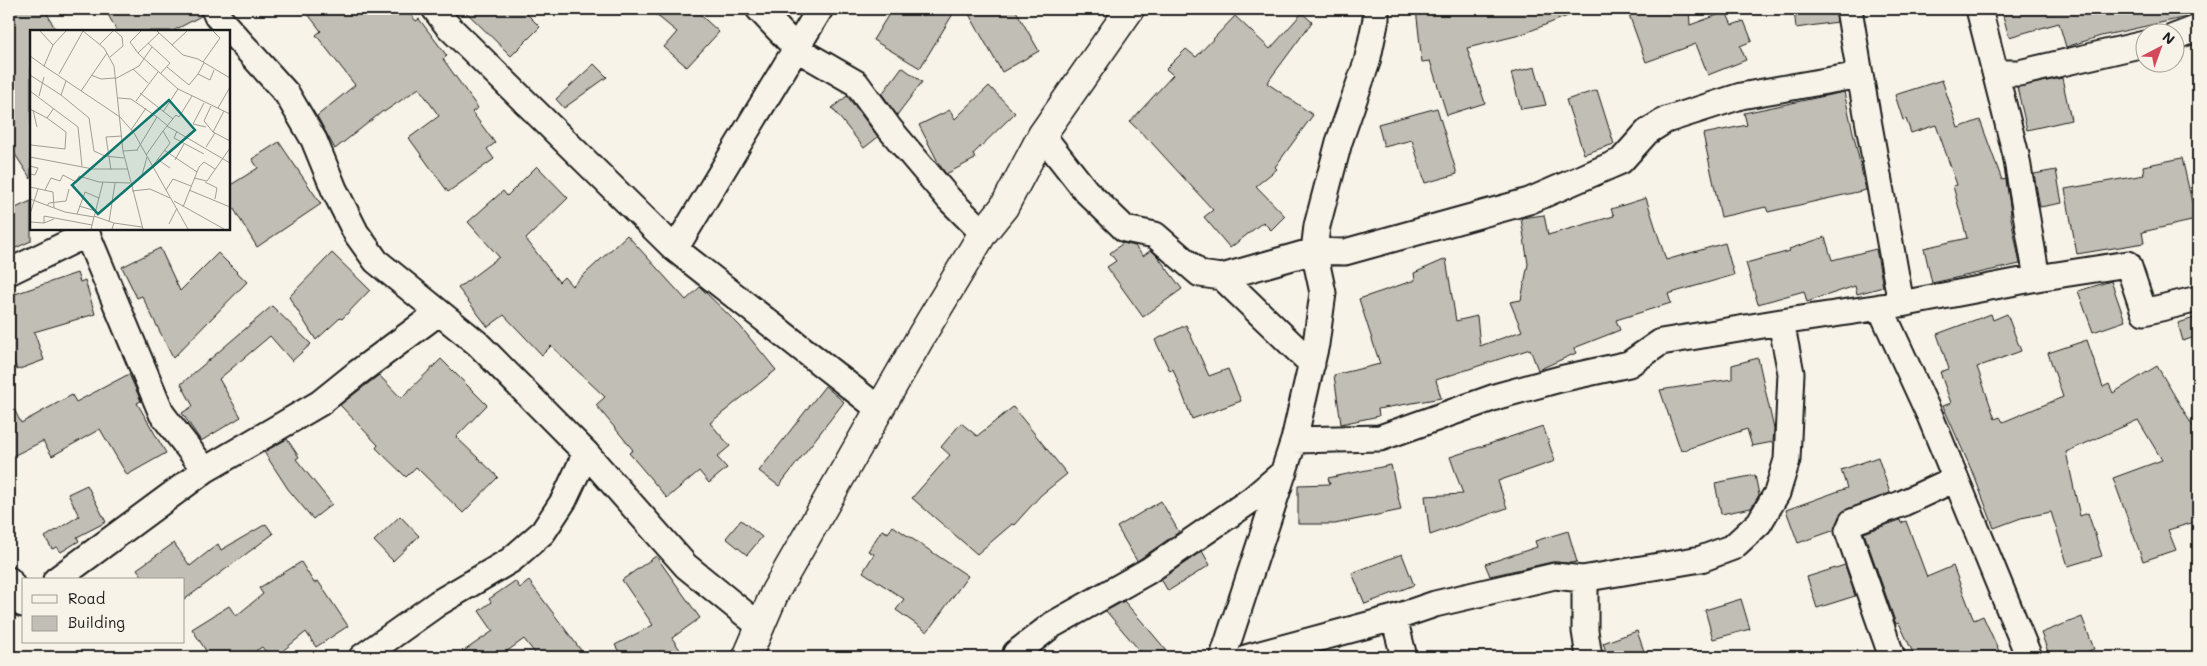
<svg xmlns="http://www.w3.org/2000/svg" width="2207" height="666" viewBox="0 0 2207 666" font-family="Mali,sans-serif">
	<rect width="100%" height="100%" fill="#f7f3e8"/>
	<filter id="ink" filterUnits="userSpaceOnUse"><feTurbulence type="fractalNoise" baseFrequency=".02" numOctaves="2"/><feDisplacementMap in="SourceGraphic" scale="10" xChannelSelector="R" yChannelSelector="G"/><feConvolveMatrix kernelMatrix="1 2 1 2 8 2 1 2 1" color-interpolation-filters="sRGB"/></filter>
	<g filter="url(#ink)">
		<path fill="#c0beb5" stroke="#1c1c1c" d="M9,9H45L56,31H31V179L9,145Z
			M105,9H200L201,16L173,31H117Z
			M304,9H406L416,21L419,19L447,56L443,59L478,108L472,112L495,143L487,149L494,159L448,192L409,138L439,116L419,88L384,112L383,111L335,149L317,116L355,85L316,35L321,31Z
			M463,9H522L540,27L511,56Z
			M649,9H694L719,32L687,67L664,47L677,32Z
			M892,9H956L920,68L873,40Z
			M966,9H1015L1039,51L1002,72Z
			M1416,9H1580V11L1520,35L1467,48L1485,103L1447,115L1430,61L1422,62Z
			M1627,9H1689L1690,25L1726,12L1732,25L1744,21L1752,41L1740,46L1746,60L1708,75L1696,44L1646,62Z
			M1794,9H1835L1837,22L1796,28Z
			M2001,9H2187V17L2101,36L2066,47L2059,23L2009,37Z
			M1302,13L1312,22L1267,83L1313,115L1275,167L1277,169L1256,186L1285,216L1271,230L1263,222L1230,248L1204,217L1213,210L1151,142L1130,122L1173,75L1166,69L1186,49L1196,57L1235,16L1270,49Z
			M594,64L607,77L564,108L556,99Z
			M902,67L922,82L897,115L882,94Z
			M1535,67L1546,105L1521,109L1511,73Z
			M2062,78L2071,120L2027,130L2017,87Z
			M1942,80L1958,128L1980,120L2002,180L2006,179L2011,213H2010L2020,264L1932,283L1924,248L1967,238L1953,186L1957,185L1936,125L1911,133L1906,119L1903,120L1895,95Z
			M989,86L1015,113L973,154L975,159L946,174L939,164L919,125L950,110L955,119Z
			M1597,90L1614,144L1584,154L1566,100Z
			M1844,92L1866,190L1768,212L1766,207L1721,217L1703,134L1747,125L1744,113Z
			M847,96L878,137L864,148L832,108Z
			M1437,108L1457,174L1425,183L1412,140L1384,147L1378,124Z
			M279,142L321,204L257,247L229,201V186L258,168L252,159Z
			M2182,158L2196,220L2142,232L2144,243L2077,254L2065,189L2144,175L2143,166Z
			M537,166L568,198L526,239L559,282L564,277L572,286L627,235L686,300L700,287L740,326L776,370L710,423L730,446L717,457L727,468L709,483L699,471L667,498L629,453L633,450L596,405L605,397L551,346L542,355L504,315L488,327L458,288L499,257L468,222L503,191L507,196Z
			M2056,170L2062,203L2040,207L2034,174Z
			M1646,198L1666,260L1725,243L1734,275L1668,294L1671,303L1616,320L1620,330L1574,348L1576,353L1538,370L1530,349L1436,380L1441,398L1378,409L1379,416L1341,424L1334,375L1380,364L1359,299L1415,280L1414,273L1446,259L1456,321L1477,316L1480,346L1522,331L1510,302L1521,300L1528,264L1521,218L1544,215L1548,235L1614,216L1611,209Z
			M31,201V241L9,251V211Z
			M1825,237L1832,260L1876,249L1883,287L1857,294L1855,286L1807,302L1804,291L1758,304L1746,263L1790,251L1789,249Z
			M1123,243L1135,246L1143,256L1151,250L1158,257L1182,289L1143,317L1107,267L1116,261L1110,253Z
			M160,248L180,291L218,253L247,282L173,358L142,296L137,298L122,267Z
			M332,253L370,290L342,319L340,318L316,340L289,297Z
			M77,273L80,282L85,280L95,314L34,332L44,360L17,370L9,347V296Z
			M2111,281L2125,321L2093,332L2078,291Z
			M272,306L311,344L292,361L270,336L219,379L241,417L201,441L182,413L193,406L181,384Z
			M1991,314L1993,320L2007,314L2021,351L1977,367L1995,419L2000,417L2003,422L2063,397L2048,353L2087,340L2103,387L2109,384L2113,393L2157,366L2198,435V521L2168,530L2176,550L2143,561L2113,478L2162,460L2138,420L2066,452L2080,516L2088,513L2102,556L2068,566L2051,512L2021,518L1994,528L1975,478L1943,406L1951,403L1940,372L1949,369L1937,334Z
			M2198,317V336L2183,341L2178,323Z
			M1186,325L1209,376L1228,369L1241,401L1192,419L1173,369L1170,371L1155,340Z
			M1758,358L1774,429L1773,442L1752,446L1747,429L1681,451L1660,390L1732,379V365Z
			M441,359L487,405L456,437L498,477L463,513L416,467L406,477L376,448L378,445L340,405L379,375L401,398Z
			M129,374L141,401L137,403L166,453L127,475L100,429L52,456L43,441L9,458V399L21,423L72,395L76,402Z
			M825,386L844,402L779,486L759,471Z
			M1013,407L1067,474L1041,495L1014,525L1012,524L977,554L912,498L950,455L941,447L961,423L977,436Z
			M1543,426L1555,461L1498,481L1507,508L1430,535L1425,496L1463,494L1450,457Z
			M287,439L299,457L296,459L332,504L313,519L288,489L264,452Z
			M1878,457L1890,493L1847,509L1839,516L1835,530L1798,543L1786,510L1847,488L1841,470Z
			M1391,465L1401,510L1335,524H1298V485L1330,484L1328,478Z
			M1755,475L1759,495L1751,508L1721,514L1715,483Z
			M87,485L106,522L77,537L79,541L61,552L57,547L52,549L45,537L79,516L68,494Z
			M1161,501L1179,532L1137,561L1117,527Z
			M400,516L419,536L393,561L374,541Z
			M741,520L762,537L747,555L726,538Z
			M1900,520L1901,523L1906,521L1927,577L1953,566L1974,620L1983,616L1999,651L1985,657H1915L1899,623L1896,624L1864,533Z
			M266,524L273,534L184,600V580H145L137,569L174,543L190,566L218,544L221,550Z
			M893,526L968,576L927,632L896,610L904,599L863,572L874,554L868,551L882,530L888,533Z
			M1568,531L1577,562L1571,563L1552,562L1490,576L1485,564L1537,547L1535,541Z
			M1202,551L1210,565L1168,591L1161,579Z
			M1402,554L1414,585L1365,604L1352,573Z
			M656,556L700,618L672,638L685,657H622L615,645L653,625L622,580Z
			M301,562L314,583L318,581L348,626L316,647L306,632L275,657H270L262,647L246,657H210L192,629L229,606L236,616L263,594L259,588Z
			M1845,565L1855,596L1817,608L1807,577Z
			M515,581L520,588L529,581L586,657H538L524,639L499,657H455L493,631L479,611L491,602L489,599Z
			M1741,599L1750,629L1713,639L1705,610Z
			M1124,601L1145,625L1172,657H1145L1106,611Z
			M2082,617L2094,649L2072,657H2050L2041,633Z
			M1637,631L1646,657H1608L1603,643Z"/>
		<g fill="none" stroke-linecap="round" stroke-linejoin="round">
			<defs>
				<path id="minor" d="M214,9L217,16L287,94L314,140L334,189L356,233L376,261L477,343L586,453L686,566L761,627
					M435,9L447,25L675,249L879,409
					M759,9L797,49L856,83L889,128L949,199L983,233
					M1849,9L1860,75
					M1979,9L2016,155L2037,278
					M2174,37L2198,28
					M1997,73H2019L2144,44
					M1042,135L1086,191L1125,229L1155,235L1200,274L1222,277L1314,251L1345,252L1529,201L1621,161L1647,132L1666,120L1741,96L1860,75L1901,304
					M675,249L820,9
					M9,272L87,234L162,414L205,470
					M1222,277L1312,364
					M1880,307L1930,416L2029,657
					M1294,440L1380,438L1498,396L1560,379L1629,364L1661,342L1781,322
					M1582,579L1585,589V631L1589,657
					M9,580L23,604
					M56,580L205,470L320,403L356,374L438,313
					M1394,618L1404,657
					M1016,653L1052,625L1148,571L1251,500L1284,472
					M362,657L438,603L511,560L543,532L564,500L586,453
					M1223,657L1294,440L1316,344L1323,293L1314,251L1317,226L1339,142L1367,62L1376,19V9
					M1249,657L1394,618L1435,604L1555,576L1582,579L1701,559L1733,547L1759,523L1777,493L1787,460L1791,373L1781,322L1901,304L2037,278L2128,264L2144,312L2198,299
					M1892,657L1848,531L1852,522L1901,504L1955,479"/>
				<path id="tertiary" d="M747,657L775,592L923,333L983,233L1004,207L1042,135L1130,9"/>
			</defs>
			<use href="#minor" stroke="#1c1c1c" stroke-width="29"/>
			<use href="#tertiary" stroke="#1c1c1c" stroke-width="31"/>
			<use href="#minor" stroke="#f7f3e8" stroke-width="25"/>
			<use href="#tertiary" stroke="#f7f3e8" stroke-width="28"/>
		</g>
	</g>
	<g transform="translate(30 30)">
		<rect width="200" height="200" fill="#f7f3e8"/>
		<path fill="none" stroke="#9f9d96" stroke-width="1" d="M10,1L23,15L14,36L90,87L104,103L158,199M53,1L74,18L84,36L93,121L113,199M127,1L153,25L168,29L200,48M129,3L108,23L111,26L148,59L200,84M118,13L140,33L130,44M70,14L83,1M23,15L36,1M142,15L157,1M108,23L100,12L111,1M0,26L14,36M80,27L93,16L92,7L85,1M173,32L190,8L183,1M174,33L168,44L180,50L184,40M137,37L159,55L168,44M103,39L118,53M29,44L53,1M0,45L31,65L36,51M61,45L71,49L85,48M85,49L109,36L122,17M0,61L48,97L52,136M51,61L77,23M110,63L143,89M31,65L59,88L64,121L75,126L94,128M9,66L14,47M88,68L101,69L127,87M106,71L128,42M174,73L163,94L176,97M181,76L174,91L183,102M188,78L200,57M0,79L17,88M3,80L7,97M194,81L183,102L200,111M133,82L148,59M137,96L200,133M101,100L116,78M147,101L144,108L174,124M1,115L35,119L36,102L17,88L24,78M176,117L185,103M107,120L127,87L138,96M134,120L167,142M93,121L108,120M116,125L133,101M0,127L63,139H97M127,129L140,138M145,130L154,114M0,136L8,138L5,145L0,144M122,137L140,113L133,101L146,85L149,87L162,66M81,140L76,107L92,106M112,145L117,127M164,148L177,151L200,118M175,152L187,158L185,169M0,157L23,162L24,178M15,160L21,148L30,151L33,145L46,152L49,146L69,152L100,153M136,160L143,149L161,156M159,160L200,177M102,161L120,159L140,168M0,169L35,182L64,187M144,171L194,199M17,176L19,173L36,171L39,159M49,176L66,181M153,177L169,137L174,132L185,139M0,184L8,159M47,184L55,162L69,168M64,186L84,193M0,192L14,193L24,189M79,192L85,153M14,193V186L62,195M139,194L147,178M61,199L73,152M82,199L84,193L112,197"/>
		<path fill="#0f766e" fill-opacity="0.15" stroke="#0f766e" stroke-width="2.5" d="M139,70L165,100L68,184L42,155Z"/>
		<rect width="200" height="200" fill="none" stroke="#1c1c1c" stroke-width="2.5"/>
	</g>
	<rect width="2207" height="666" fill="none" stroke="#f7f3e8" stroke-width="30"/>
	<rect x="15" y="15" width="2177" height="636" fill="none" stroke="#1c1c1c" stroke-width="2" filter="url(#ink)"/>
	<rect x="22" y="578" width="162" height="65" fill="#f7f3e8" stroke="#9f9d96"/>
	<rect x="32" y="595" width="25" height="8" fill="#f7f3e8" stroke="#9f9d96"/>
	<text x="68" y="604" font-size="15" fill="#1c1c1c">Road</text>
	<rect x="32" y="616" width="25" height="15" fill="#c0beb5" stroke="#9f9d96"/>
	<text x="68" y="628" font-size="15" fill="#1c1c1c">Building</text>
	<g transform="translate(2160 48) rotate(41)"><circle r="24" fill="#f7f3e8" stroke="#9f9d96"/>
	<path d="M0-4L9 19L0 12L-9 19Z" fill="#d1495b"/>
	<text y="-8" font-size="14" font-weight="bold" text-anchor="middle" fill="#1c1c1c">N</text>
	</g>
</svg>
